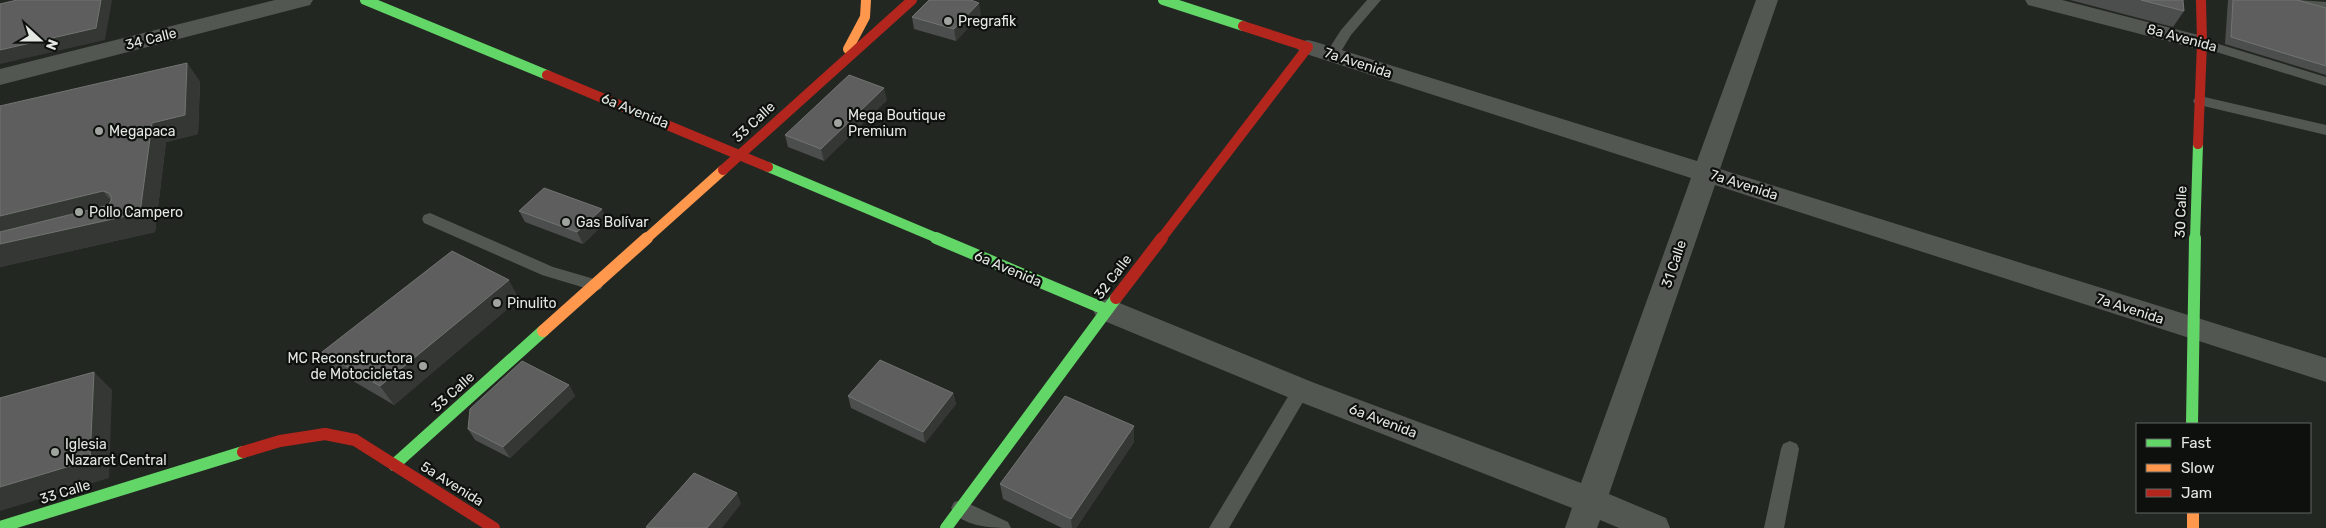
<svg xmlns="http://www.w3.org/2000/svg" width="2326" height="528" viewBox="0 0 2326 528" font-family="Rubik,sans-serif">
	<rect width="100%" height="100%" fill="#232722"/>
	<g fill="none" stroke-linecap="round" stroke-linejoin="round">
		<path fill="#535752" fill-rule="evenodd" d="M1367,0H1381L1351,35L1337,58H1327L1325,55L1341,30Z
			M2298,0L2326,2V10L2300,3Z
			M2202,39L2326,77V86L2197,46L2195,43Z
			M2200,96L2326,125V135L2195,104L2193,101L2195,98Z
			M430,213L553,267L601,281L603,285L601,289L595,291L542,275L424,223L422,219L424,215Z
			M1301,383L1307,385L1310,390L1229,528H1209L1295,385Z
			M1790,441L1797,444L1799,449L1784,528H1764L1781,449L1783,444Z
			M961,500L1008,522L1011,528C992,528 961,527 951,508L954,502Z"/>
		<path fill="#535752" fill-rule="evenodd" d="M275,0H313L310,5L0,85V69Z
			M1756,0H1778L1720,169L2326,358V382L1715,185L1609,494L1666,518L1670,528H1619L1600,520L1597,528H1565L1572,508L1290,398L1097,318L1093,310L1097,302L1107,299L1117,302L1312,382L1581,483L1691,178L1300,52L1296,47L1300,42L1308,40L1316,42L1697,161Z
			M2025,0H2062L2210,38L2214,43L2210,48L2202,50L2028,5Z"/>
		<path stroke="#63d668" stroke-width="10" d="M365,0L547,75
			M1163,0L1243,26
			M768,167L939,239
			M2195,239L2198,144"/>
		<path stroke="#63d668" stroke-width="12" d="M936,238L1107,310
			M2192,424L2195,238
			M394,465L543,331
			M0,527L243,452
			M946,528L1116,298"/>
		<path stroke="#ff974d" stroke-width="10" d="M848,49L865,17L866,0
			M646,239L723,170"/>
		<path stroke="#ff974d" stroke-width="12" d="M543,331L647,238
			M2193,512V528"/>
		<path stroke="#b3261e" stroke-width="10" d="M547,75L768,167
			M2198,144L2202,43L2201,0
			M723,170L912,0
			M1161,239L1308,47L1243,26"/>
		<path stroke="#b3261e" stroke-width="12" d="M1116,298L1162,238
			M243,452L280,441L325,434L355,440L494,528"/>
	</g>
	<path fill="#4c4e4d" d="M2070,0H2183L2184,11L2173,27Z
		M2228,0H2297L2326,8V75L2225,44Z
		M981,14L956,41L914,29L912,17Z
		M187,63L200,82L198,134L166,142L155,232L0,267Z
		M887,100L824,161L788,147L785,135Z
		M519,211L607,221L583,244L525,222Z
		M519,299L394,405L336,371L322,352Z
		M569,385L575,396L510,458L475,440L468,429Z
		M953,393L956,404L925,443L851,408L848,396Z
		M1134,426V442L1076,528H1062L1003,499L1000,484Z"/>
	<path fill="#353735" d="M101,0H112L105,40L0,64V50Z
		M979,3L981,14L956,41L954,29Z
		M187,63L200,82L198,134L166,142L155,232L0,267V244L140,213L152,123Z
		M884,88L887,100L824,161L821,149Z
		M103,191L119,210L0,239V216Z
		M602,209L607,221L583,244L577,232Z
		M509,280L519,299L394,405L380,386Z
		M94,372L112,390L109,478L0,511V487Z
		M569,385L575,396L510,458L503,447Z
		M953,393L956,404L925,443L923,432Z
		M1134,426V442L1076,528H1072L1071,519Z
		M737,493L741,504L722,528H707Z"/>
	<path fill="#5d5e5d" stroke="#727472" d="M17,0H101L96,28L0,50V4Z
		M929,0H971L979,3L954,29L912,17Z
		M2141,0H2183L2184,11Z
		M2233,0H2297L2326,8V66L2231,37Z
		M187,63L185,115L152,123L140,213L0,244V232L109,205L112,198L109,193L103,191L0,216V106Z
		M849,75L884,88L821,149L785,135Z
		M544,188L602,209L577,232L519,211Z
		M452,251L509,280L380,386L322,352Z
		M880,360L953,393L923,432L848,396Z
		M522,361L569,385L503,447L468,429L470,409Z
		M94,372L90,460L0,487V398Z
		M1065,396L1134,426L1071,519L1000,484Z
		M694,473L737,493L707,528H648L646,527Z"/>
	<g fill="#a0a49f" stroke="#0d100d" stroke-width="2">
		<circle cx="948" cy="21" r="5"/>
		<circle cx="838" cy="123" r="5"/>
		<circle cx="99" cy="131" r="5"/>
		<circle cx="79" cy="212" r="5"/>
		<circle cx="566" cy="222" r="5"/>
		<circle cx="497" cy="303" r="5"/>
		<circle cx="423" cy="366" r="5"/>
		<circle cx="55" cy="452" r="5"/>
	</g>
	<g text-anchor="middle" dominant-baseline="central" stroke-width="4.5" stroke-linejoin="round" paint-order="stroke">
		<g font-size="14" fill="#e3e8e3" stroke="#0d100d" text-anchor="start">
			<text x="958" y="21">Pregrafik</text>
			<text x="848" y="115">Mega Boutique<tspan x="848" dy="16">Premium</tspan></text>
			<text x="109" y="131">Megapaca</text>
			<text x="89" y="212">Pollo Campero</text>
			<text x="576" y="222">Gas Bolívar</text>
			<text x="507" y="303">Pinulito</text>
			<text x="413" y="358" text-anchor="end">MC Reconstructora<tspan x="413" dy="16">de Motocicletas</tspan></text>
			<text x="65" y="444">Iglesia<tspan x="65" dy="16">Nazaret Central</tspan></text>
		</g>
		<g font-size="14" fill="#e3e8e3" stroke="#0d100d">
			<text transform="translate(2182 38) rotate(15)">8a Avenida</text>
			<text transform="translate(151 39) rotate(-14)">34 Calle</text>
			<text transform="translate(1358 63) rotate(18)">7a Avenida</text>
			<text transform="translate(635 111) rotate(22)">6a Avenida</text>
			<text transform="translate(754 122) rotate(-43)">33 Calle</text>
			<text transform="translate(1744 185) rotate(18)">7a Avenida</text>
			<text transform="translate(2181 212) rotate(-88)">30 Calle</text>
			<text transform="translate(1674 264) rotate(-71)">31 Calle</text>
			<text transform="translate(1008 269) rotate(23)">6a Avenida</text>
			<text transform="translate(1113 277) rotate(-53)">32 Calle</text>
			<text transform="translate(2130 309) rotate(18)">7a Avenida</text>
			<text transform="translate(453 392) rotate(-42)">33 Calle</text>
			<text transform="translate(1383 421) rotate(21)">6a Avenida</text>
			<text transform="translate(452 484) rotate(32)">5a Avenida</text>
			<text transform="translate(65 492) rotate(-17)">33 Calle</text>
		</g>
	</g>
	<rect x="2136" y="423" width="175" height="90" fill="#0d100d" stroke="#636663"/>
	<rect x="2146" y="439" width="25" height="8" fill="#63d668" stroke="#636663"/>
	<text x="2181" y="448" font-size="15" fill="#e3e8e3">Fast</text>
	<rect x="2146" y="464" width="25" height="8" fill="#ff974d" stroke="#636663"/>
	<text x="2181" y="473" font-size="15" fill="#e3e8e3">Slow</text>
	<rect x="2146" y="489" width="25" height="8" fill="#b3261e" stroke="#636663"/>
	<text x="2181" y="498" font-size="15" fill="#e3e8e3">Jam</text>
	<g transform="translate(40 40) rotate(111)" stroke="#0d100d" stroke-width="4" paint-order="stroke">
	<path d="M0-4L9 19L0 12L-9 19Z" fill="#e3e8e3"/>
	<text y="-8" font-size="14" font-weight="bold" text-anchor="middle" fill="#e3e8e3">N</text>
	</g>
</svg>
